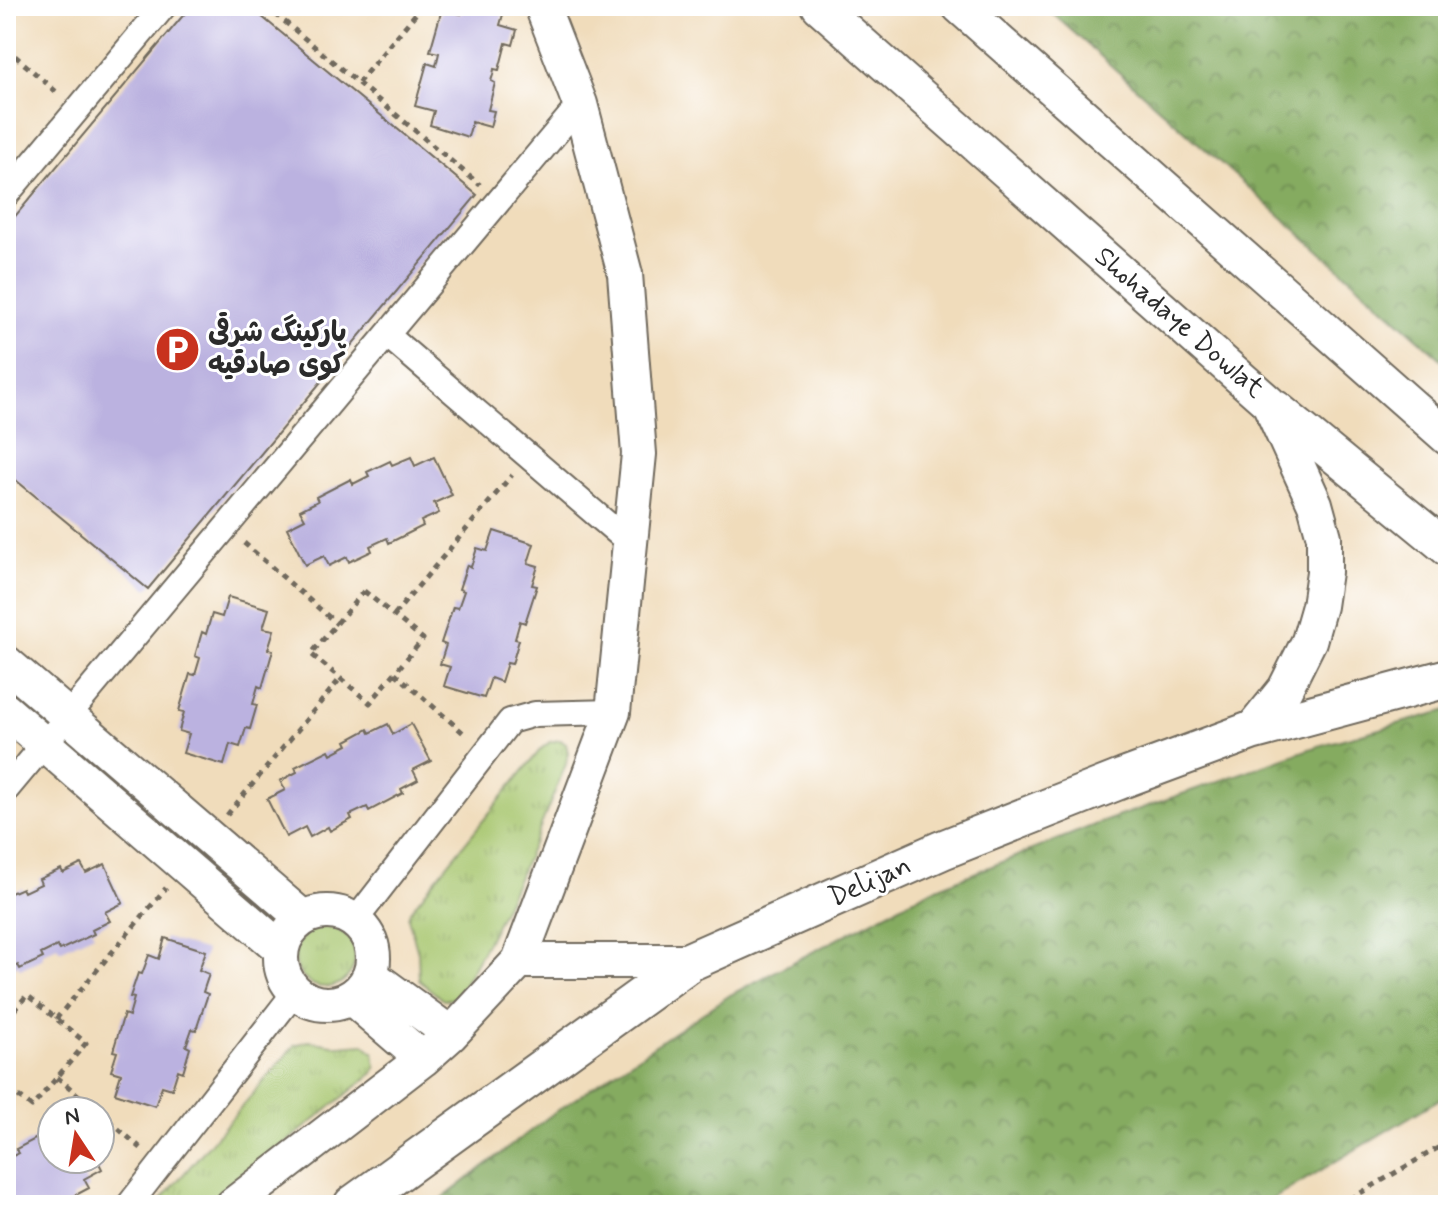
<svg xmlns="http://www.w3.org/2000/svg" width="1454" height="1211" viewBox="0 0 1454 1211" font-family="Mynerve,'Playpen Sans Arabic',sans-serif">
	<defs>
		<pattern id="grass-tufts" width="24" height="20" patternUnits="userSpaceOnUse" patternTransform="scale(2)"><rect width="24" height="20" fill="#a7c66e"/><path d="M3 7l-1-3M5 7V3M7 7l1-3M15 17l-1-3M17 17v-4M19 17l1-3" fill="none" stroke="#90aa5f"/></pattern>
		<pattern id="forest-crowns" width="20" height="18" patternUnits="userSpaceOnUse" patternTransform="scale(2)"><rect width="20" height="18" fill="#85ab61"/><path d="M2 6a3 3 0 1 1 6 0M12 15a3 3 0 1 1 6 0" fill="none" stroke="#6d8b50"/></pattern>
	</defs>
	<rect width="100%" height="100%" fill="#fff"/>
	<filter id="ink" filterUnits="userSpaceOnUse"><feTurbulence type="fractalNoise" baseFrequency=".0125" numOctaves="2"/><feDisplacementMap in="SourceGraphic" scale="16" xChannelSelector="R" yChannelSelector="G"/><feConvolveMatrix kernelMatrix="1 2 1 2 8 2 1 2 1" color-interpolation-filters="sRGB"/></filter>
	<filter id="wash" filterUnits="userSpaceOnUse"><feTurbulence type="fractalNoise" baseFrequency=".006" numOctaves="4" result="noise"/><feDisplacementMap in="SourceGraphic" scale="32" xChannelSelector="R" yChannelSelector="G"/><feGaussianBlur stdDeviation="1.8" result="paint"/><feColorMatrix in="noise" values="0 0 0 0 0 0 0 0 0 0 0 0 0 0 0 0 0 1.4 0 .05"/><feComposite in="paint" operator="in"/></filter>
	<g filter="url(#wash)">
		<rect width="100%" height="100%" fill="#f0dcbb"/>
		<path fill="url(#grass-tufts)" stroke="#69784c" stroke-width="2" d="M560,740L566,744L568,753L566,764C534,844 502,921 458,994L455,998L443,1000L419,980L418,952L408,918L410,911L541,749L550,742Z
			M295 957a30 30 0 1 1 60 0a30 30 0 1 1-60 0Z
			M309,1041L338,1046L364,1044L374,1053L376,1067L373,1073L208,1205H157L295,1045Z"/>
		<path fill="url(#forest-crowns)" stroke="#586b46" stroke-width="2" d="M1044,6H1448V365Z
			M1448,710V1094L1263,1205H434L551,1115L730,995L927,892L1097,824L1318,746Z"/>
		<g id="blocks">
			<path fill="#bbb2e0" d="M191,6H249L477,195L148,589L6,472V227Z
				M464,6H487L504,11L500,25L517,30L513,45L506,43L499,70L494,69L493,75L491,81L495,83L488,110L494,111L490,127L472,122L468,137L430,125L434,111L415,106L427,63L436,66L439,53L430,51L442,9L461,14Z
				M411,457L415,466L434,457L452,495L434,503L439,513L421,521L423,526L389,543L387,538L370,546L372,551L349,562L347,557L329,566L324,556L305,565L287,528L305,519L300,510L318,501L316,497L351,479L353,484L369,476L367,472L390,461L392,465Z
				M494,531L534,544L528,563L538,566L532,585L537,586L525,623L520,621L515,639L519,640L512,664L507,663L501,682L491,678L484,698L444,686L450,667L440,664L446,645L441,643L453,607L458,608L464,591L459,589L467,565L471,567L477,548L487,551Z
				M228,597L269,609L263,628L274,630L268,649L273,650L262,688L258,686L253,704L257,705L250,729L246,728L240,747L230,744L224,765L183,753L189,734L179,731L184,712L179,711L190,674L195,675L200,658L195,656L202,632L206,634L212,614L222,617Z
				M388,724L393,734L411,724L431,761L413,770L418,780L401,789L403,793L369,811L367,807L350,815L352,819L330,831L328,827L310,837L305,827L286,837L267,799L285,790L280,781L297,772L295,767L329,750L331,754L348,745L346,741L368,729L370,733Z
				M81,864L86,873L105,864L123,903L105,912L110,921L92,930L94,934L60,950L57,946L41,954L43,958L20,969L18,965L6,971V895L22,888L24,892L41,884L39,879L61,869L63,873Z
				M165,938L206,951L199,970L209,974L203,992L208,994L196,1030L192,1029L186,1046L190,1048L183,1072L178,1070L172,1089L162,1086L155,1106L115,1093L121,1074L111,1071L117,1052L113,1051L124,1014L129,1016L134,998L130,997L138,973L142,974L149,955L159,959Z
				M52,1136V1159H97L102,1169L84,1179L89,1188L72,1197L74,1201L67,1205H6V1159L19,1153L16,1149L39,1137L41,1142Z"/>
		</g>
	</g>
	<g filter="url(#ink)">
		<use href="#blocks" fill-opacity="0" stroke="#70695d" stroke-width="2"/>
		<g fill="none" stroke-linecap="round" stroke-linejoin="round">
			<defs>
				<path id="street" d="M6,195L164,6
					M387,335L632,545
					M6,790L580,104
					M355,921L510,721L535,714L613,712
					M129,1205L295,992"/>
				<path id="secondary" d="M819,6L1269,403L1315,504L1324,537V572L1319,606L1309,641L1285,689L1251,731
					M959,6L1448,438
					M1276,408L1448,549
					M6,663L303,918
					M6,711L281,949
					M281 958a46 46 0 1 1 92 0a46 46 0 1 1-92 0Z
					M519,961H691
					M370,975L451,1034
					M352,998L423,1059
					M233,1205L423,1059L451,1034L519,961L613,712L639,454L625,274L580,104L542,6"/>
				<path id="primary" d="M353,1205L691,961L942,850L1124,778L1251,731L1448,678"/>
			</defs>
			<use href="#street" stroke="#70695d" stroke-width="28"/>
			<use href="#secondary" stroke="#70695d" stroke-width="38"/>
			<use href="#primary" stroke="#70695d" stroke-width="42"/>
			<path stroke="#70695d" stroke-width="5" stroke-dasharray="6 6" stroke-linecap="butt" d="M266,6L480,185
				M6,48L60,95
				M358,83L422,6
				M244,543L337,624
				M364,591L423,639L370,703L311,654Z
				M394,615L512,475
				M395,673L467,736
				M227,815L340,679
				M56,1019L166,888
				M6,1020L27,995L86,1043L32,1107L6,1086
				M57,1077L97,1111
				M100,1113L142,1149
				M1340,1205L1448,1142"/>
			<use href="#street" stroke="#fff" stroke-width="24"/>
			<use href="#secondary" stroke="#fff" stroke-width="34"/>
			<use href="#primary" stroke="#fff" stroke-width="38"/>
		</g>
	</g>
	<defs>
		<symbol id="parking-disc" viewBox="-11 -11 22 22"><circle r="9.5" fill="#c8321e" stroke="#fff"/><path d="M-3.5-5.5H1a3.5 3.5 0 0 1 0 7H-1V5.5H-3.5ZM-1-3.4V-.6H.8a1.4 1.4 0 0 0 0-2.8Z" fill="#fff"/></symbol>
	</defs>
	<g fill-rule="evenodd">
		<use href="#parking-disc" x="152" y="324" width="51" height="51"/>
	</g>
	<g text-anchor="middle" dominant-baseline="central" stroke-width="6" stroke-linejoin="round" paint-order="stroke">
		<g font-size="28" fill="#2b2b2b" stroke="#fff">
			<text transform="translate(1179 323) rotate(41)">Shohadaye Dowlat</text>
			<text transform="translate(870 882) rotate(-24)">Delijan</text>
		</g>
		<g font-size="28" font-weight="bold" fill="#2b2b2b" stroke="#fff" text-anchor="start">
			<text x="208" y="333">پارکینگ شرقی<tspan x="208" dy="32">کوی صادقیه</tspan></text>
		</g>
	</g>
	<rect width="1454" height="1211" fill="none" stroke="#fff" stroke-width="32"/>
	<g transform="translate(76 1135) rotate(348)"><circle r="38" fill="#ffffff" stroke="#aaaaaa" stroke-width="2"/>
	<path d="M0-6L14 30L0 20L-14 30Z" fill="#c8321e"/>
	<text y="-12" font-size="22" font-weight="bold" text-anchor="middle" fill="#2b2b2b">N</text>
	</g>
</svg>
